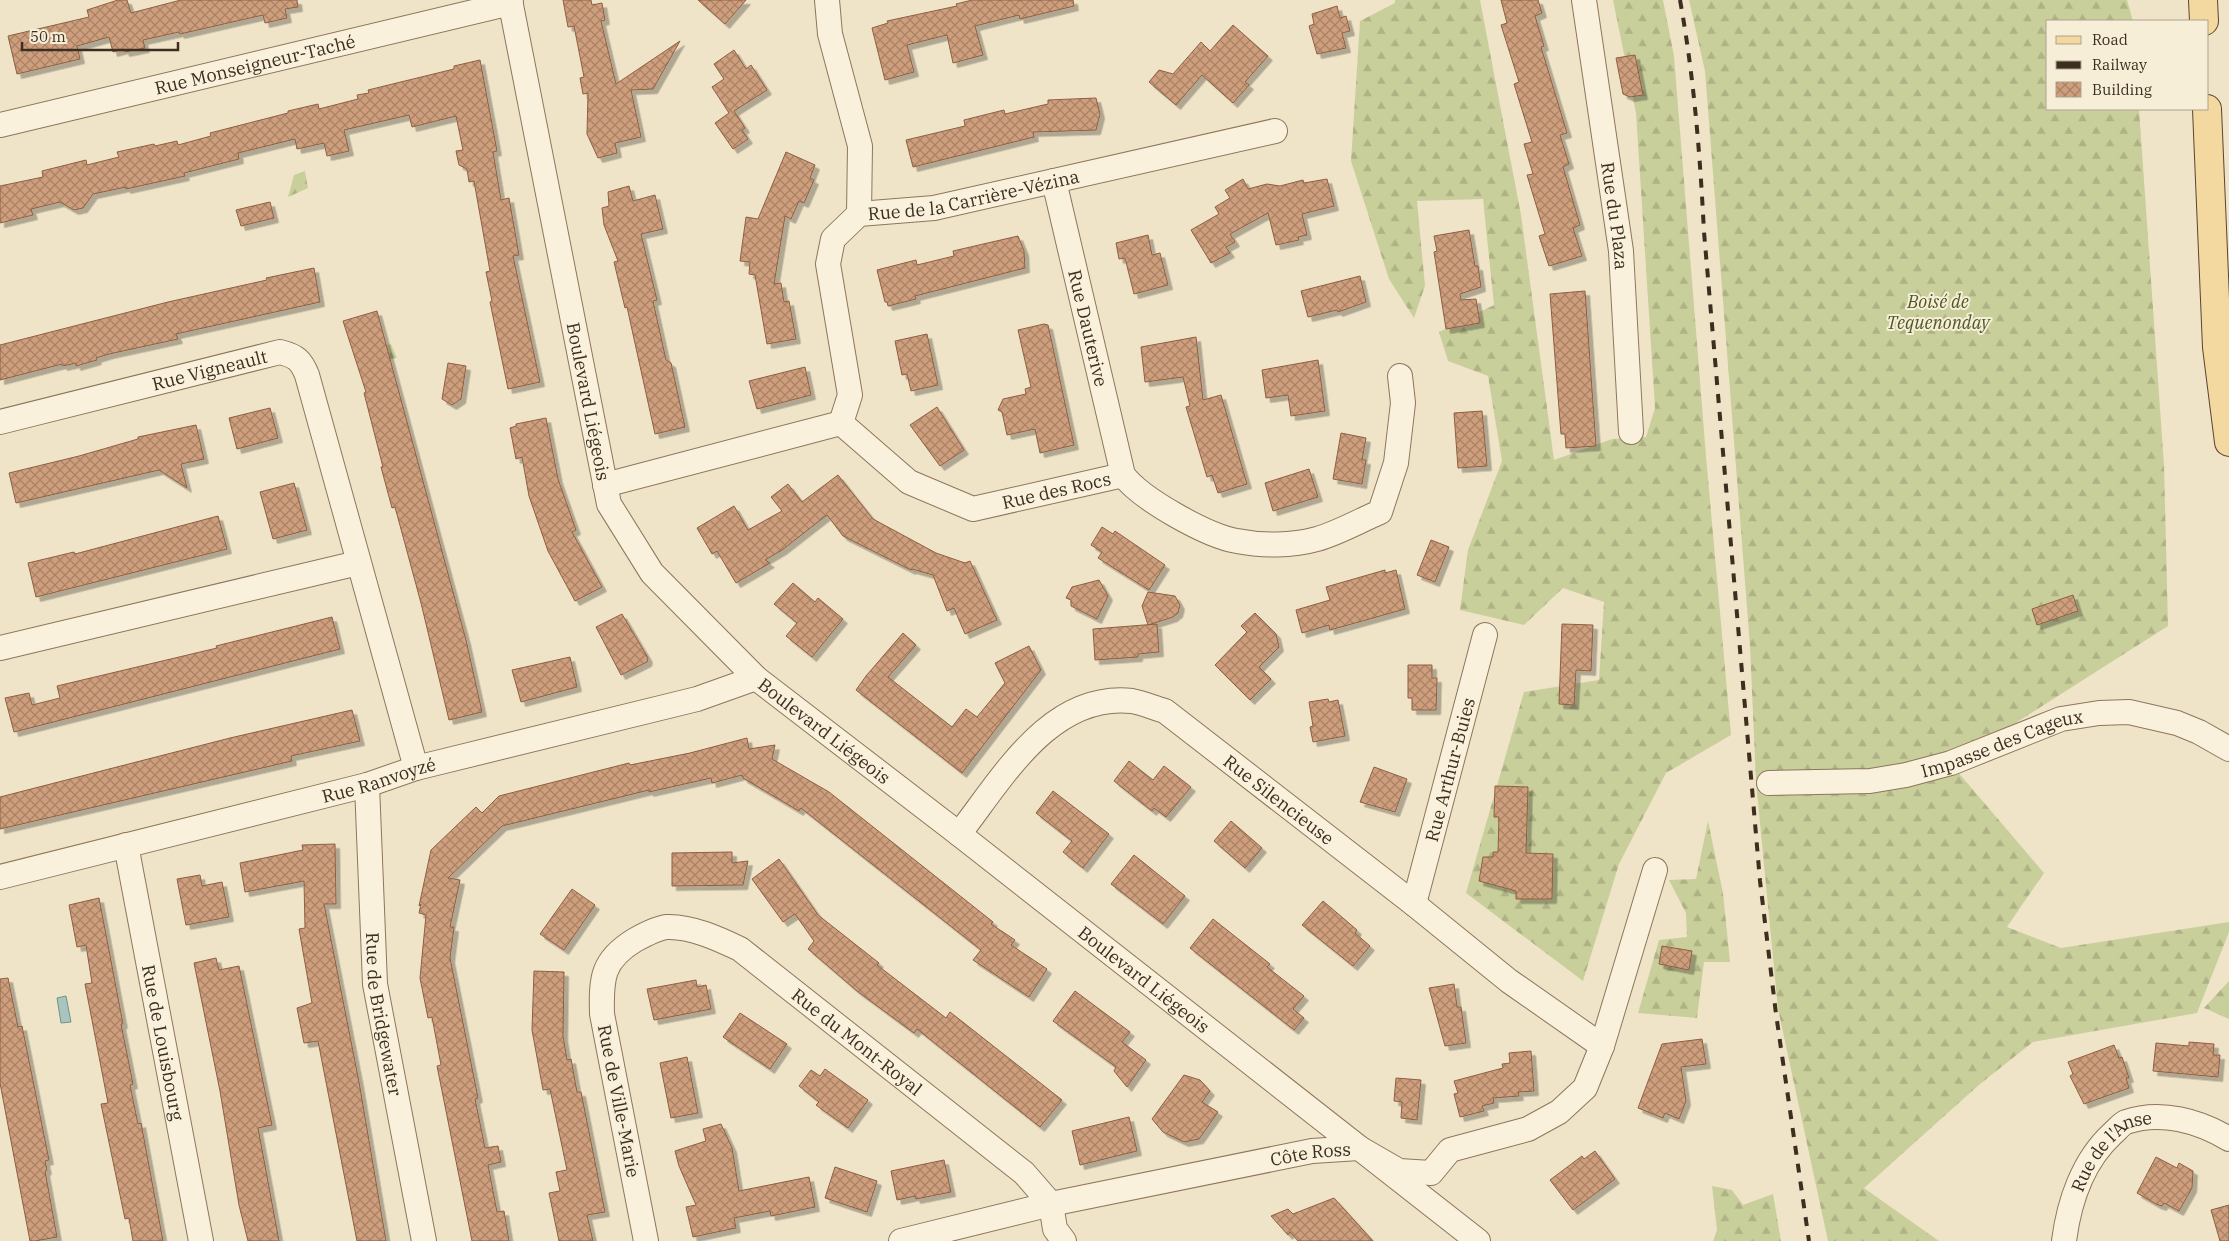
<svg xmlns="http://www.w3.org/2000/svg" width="2229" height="1241" viewBox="0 0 2229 1241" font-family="'IBM Plex Serif',serif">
	<defs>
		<pattern id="forest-firs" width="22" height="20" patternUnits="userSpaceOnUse" patternTransform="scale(1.25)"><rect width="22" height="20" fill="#c9cf9b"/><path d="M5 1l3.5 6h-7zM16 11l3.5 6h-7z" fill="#aeb285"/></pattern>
		<pattern id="building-cross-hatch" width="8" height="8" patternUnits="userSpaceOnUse" patternTransform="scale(1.25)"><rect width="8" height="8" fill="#cf9f7d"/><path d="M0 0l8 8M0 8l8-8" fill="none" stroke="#a98266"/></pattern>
		<filter id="shadow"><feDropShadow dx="4.5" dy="4.5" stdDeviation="0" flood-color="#0004"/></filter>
	</defs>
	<rect width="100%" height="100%" fill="#f0e4c8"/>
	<path fill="url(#forest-firs)" d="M1395,0H1480L1521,215L1554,460L1612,439L1646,437L1655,408L1636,113L1613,0H1663L1674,56L1706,456L1731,735L1666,773L1619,864L1583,981L1466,893L1524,692L1599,680L1604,602L1563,588L1524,625L1460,610L1468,550L1502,461L1488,376L1448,361L1439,332L1494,305L1483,199L1417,201L1425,286L1414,318L1389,279L1351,161L1360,21L1395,3Z
		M1689,0H2127L2133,21H2048V109H2139L2164,465L2168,626L1951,764L2044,873L2007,927L2061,948L2229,922V932L2197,1013L2033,1042L1980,1084L1864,1188L1939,1241H1828L1778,1009L1756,782L1750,646L1705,71Z
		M305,171L308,188L288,197L294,175Z
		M391,344L397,358L378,361L372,349Z
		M1708,821L1723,893L1730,962H1704L1697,1018L1638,1013L1659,940L1687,937L1686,913L1669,880L1696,879Z
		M2229,981V1019L2204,1008Z
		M1712,1186L1732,1190L1743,1205L1773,1194L1781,1241H1713L1717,1230Z"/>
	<path fill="#a9c4bc" stroke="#6f938a" d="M66,996L71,1022L61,1023L57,998Z"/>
	<path fill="url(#building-cross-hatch)" stroke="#8d5f41" filter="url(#shadow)" d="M118,0H127L131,13L181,0H297L298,7L285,9L287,18L265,23L263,15L180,34L179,32L143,40L145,48L125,52L124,49L113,52L109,37L77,46L80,59L17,74L8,36L89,17L87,10Z
		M563,0H591L592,5L602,3L605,20L601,21L616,84L680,41L653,89L631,90L641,137L615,143L617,153L598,158L587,134L588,93L583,94L580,78L584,77L574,26L568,27Z
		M698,0H746L725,24Z
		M972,0H1073L1074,6L1020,19L1019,15L975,26L983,55L953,63L947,35L907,45L914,72L885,80L872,28L888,23L887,21L957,6L956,4Z
		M1501,0H1538L1542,13L1535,16L1544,46L1541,47L1567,133L1560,135L1569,164L1563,167L1580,225L1573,228L1582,256L1549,266L1539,236L1545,234L1527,175L1533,174L1524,144L1532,142L1514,84L1519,82L1501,25L1507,23Z
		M1337,6L1340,18L1346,16L1350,31L1342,33L1346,48L1317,54L1309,26L1314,24L1312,14Z
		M1233,25L1268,56L1245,82L1249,85L1233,103L1202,75L1176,105L1149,82L1159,70L1173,74L1201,42L1210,51Z
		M734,50L746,69L751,65L767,90L734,111L745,128L742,130L748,139L733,149L715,123L729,113L712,87L724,79L714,64Z
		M1635,55L1643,95L1630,97L1623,94L1616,58Z
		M480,60L497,151L493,152L501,200L509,198L519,255L513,256L540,382L508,389L490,302L492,301L486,272L490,271L474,181L469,182L467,169L459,165L456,151L463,150L456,116L412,127L409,115L344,130L349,151L327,156L324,143L297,149L295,139L238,153L239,159L184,173L185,176L126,189V187L93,194L83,208L74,210L60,202L31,209L33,215L0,223V186L43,177L42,171L86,160L87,165L119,157L117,152L154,144L155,146L177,141L178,145L211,136L210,133L288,113V111L318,104L319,109L358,99L357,95L369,93L368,90L454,69V66Z
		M1096,98L1100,114L1096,130L1033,132L1034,137L913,167L906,140L965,126L964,120L1004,110L1005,114L1048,104V100Z
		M786,152L815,165L810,178L814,180L804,203L799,201L791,219L785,216L774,284L781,283L784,302L789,301L796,339L767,344L755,275L749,274L750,262L740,261L746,217L758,219Z
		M1243,179L1248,189L1267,184L1280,186L1303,180L1304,183L1327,179L1334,206L1302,214L1307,235L1298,237L1299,240L1276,245L1268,213L1230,234L1235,242L1226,247L1230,253L1211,263L1191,230L1219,214L1215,207L1230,198L1225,190Z
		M629,186L633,201L655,195L663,229L641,234L657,300L653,301L666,360L671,363L685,427L655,434L627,307L625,308L614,262L618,261L604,225L602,208L609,206L608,192Z
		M270,202L274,218L241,226L236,210Z
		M1469,230L1475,266H1478L1481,287L1460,294L1461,300L1476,299L1480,323L1446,329L1434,252L1437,251L1434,236Z
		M1148,235L1152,255L1160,253L1168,285L1134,294L1125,258L1119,259L1116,243Z
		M1018,236L1024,251L1025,268L915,296L916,299L888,306L887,302H885L877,270L916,260L917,265L954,256L953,251Z
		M314,268L320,302L176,334L178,339L109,354L96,358L97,360L76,366V363L63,366L62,364L0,380V345L168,302L267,280L266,278Z
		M1360,276L1366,302L1338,312L1337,310L1308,317L1301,291Z
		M1585,291L1596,446L1566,448L1565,434H1561L1550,294Z
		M377,311L466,640L482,712L449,720L421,603L395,507L392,508L381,467H383L364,393L366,392L343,321Z
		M1044,324L1048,325L1074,445L1040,453L1035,429L1007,435L1002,412L998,410L1003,399L1026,394L1025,389L1031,387L1018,330Z
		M927,334L938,385L911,391L907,374L902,375L895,341Z
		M1196,337L1203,400L1221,395L1247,484L1218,493L1212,475L1207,477L1186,407L1190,406L1183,377L1145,382L1141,347Z
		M1318,360L1325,411L1291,416L1288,395L1266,398L1262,370Z
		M448,363L466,366L461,399L452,405L442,399Z
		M805,367L811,395L757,409L749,381Z
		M937,407L964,450L940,466L910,425Z
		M270,408L278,438L237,449L229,418Z
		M1482,411L1487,466L1458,468L1454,413Z
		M546,418L558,479L576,530L572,532L602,587L575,601L548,551L529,496L522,457L516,459L510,428L516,426V424Z
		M196,425L204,459L181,464L187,488L159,470L16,503L9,473L79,456L138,439V437Z
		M1341,433L1366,438L1362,460H1366L1362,484L1333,479Z
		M1309,469L1318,497L1273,511L1265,483Z
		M838,475L873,519L936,553L965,563L970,561L997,620L965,634L954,608L947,611L933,575L912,569L911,570L843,536L827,515L782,550L765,560L770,563L736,583L717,551L712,554L697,528L734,506L748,530L782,511L771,497L788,484L802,502Z
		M294,483L307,530L273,539L260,492Z
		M218,516L227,549L36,597L28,563L74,552L75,554Z
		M1102,527L1113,534L1115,531L1165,565L1149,590L1098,558L1102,552L1091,545Z
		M1431,540L1449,547L1435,582L1417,575Z
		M1385,570V573L1396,570L1405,609L1330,630L1329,625L1302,633L1296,610L1330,600L1326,587Z
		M1099,580L1108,596L1097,619L1071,606V600L1066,598L1072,587Z
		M793,583L815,602L818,598L843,619L812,657L786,636L797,623L774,604Z
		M1148,592L1175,596L1180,605L1178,613L1173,617L1148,625L1142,606Z
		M2073,595L2078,611L2037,625L2032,609Z
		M1255,613L1276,634L1279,647L1259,667L1271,679L1250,700L1215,665L1247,632L1241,626Z
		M622,614L648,658L647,662L621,675L596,627Z
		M332,617L340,649L14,732L5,698L29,693L32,705L60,698L57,686L217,648L216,646Z
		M1157,624L1159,652L1138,654V657L1095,660L1093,629Z
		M1562,624L1593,625L1591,671L1576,670L1574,705L1559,704Z
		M903,633L916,645L888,677L952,727L966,709L977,717L1005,683L995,663L1029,646L1041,670L962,773L856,690L866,676Z
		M570,657L577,687L521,702L512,670Z
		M1408,665H1432V678H1437L1436,710H1412V698H1408Z
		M1328,699L1329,702L1338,700L1345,736L1313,742L1310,727L1313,726L1309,702Z
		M352,710L360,741L291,756L292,761L0,829V797L230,738Z
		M747,738L749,749L775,745L772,759L829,792L993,922L991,924L1015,940L1011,945L1047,969L1029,997L973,960L981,950L801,808L799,811L743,778L742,775L712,783L711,778L649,792V790L502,826L448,878L460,880L450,927H454L450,958L478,1098L475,1099L485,1148L498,1146L501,1162L488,1165L497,1212L504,1211L509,1241H472L437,1066L441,1065L432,1017L428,1018L420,978L426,915L419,913L421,904L419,906L431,850L476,807L482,813L499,796L629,763L630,765L690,753Z
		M1129,761L1153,780L1164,766L1191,787L1166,817L1154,808L1152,811L1114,781Z
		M1374,767L1407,779L1395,812L1360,802Z
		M1495,786L1528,787L1526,853L1553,854L1552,899H1516V891L1479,881L1483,857H1493V852H1498L1499,817H1494Z
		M1053,791L1109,834L1083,868L1063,852L1072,841L1036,813Z
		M1231,821L1262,848L1245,868L1214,841Z
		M335,844L336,904H324L359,1082L386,1241H357L318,1041L304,1043L297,1008L312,1003L299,929L305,928L304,881L245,892L240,863L303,850L302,845Z
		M732,852V863L748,861L743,885L672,886V853Z
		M1134,855L1185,896L1163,924L1111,884Z
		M779,859L818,915L879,963L877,965L946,1018L950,1012L1062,1100L1040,1127L917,1029L914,1033L857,991L808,949L814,941L795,914L783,922L752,879Z
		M200,875L202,886L222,882L229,917L186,925L177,879Z
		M572,889L595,905L564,950L540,934Z
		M99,898L123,1024H121L133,1084L130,1085L138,1124L141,1123L163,1241H133L129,1218L125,1219L101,1104L108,1103L85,984L92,983L86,945L77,947L69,905Z
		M1323,901L1357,930L1355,933L1370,946L1353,966L1302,925Z
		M1213,919L1270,964L1267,967L1304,996L1293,1009L1304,1018L1294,1030L1190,948Z
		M1662,946L1692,951L1689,970L1659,964Z
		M216,958L219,970L239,966L272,1125L258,1128L279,1241H248L239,1205L220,1091L194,963Z
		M534,971L564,972L563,1036L567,1060L571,1059L577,1092H581L605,1212L587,1215L593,1241H559L549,1193L560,1191L556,1172L567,1170L550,1089L543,1090L532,1030Z
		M8,978L18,1027L22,1026L49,1160L45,1161L47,1170L45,1171L57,1237L35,1241H30L0,1083V979Z
		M696,980L697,987L706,985L711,1009L654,1020L647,989Z
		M1454,984L1457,1007H1461L1466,1043L1445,1046L1429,988Z
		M1075,991L1130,1032L1122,1042L1146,1060L1127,1087L1114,1071L1116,1067L1053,1021Z
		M740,1013L787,1044L770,1069L723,1037Z
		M1702,1039L1706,1064L1681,1067L1686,1101L1679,1119L1665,1113L1663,1118L1638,1108L1662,1044Z
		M2189,1042L2214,1044L2213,1055H2220L2218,1077L2153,1071L2156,1043L2189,1046Z
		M2114,1045L2119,1058L2122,1057L2129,1078H2126L2129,1088L2084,1104L2070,1076L2073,1074L2068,1062Z
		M1531,1051L1534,1091L1518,1092L1519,1096L1493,1098L1494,1103L1482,1106L1484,1111L1460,1117L1454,1094L1458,1093L1454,1081L1503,1068L1502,1064L1510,1063L1509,1053Z
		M687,1057L698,1113L671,1118L660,1063Z
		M825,1069L868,1100L848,1128L816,1105L819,1102L799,1086L811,1070L820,1076Z
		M1184,1075L1200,1080L1210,1091L1202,1102L1218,1112L1199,1139L1184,1142L1163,1132L1152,1119Z
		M1396,1078L1421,1080L1417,1120L1401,1118L1402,1102L1394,1101Z
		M1129,1117L1137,1151L1080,1165L1072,1131Z
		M721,1124L732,1148L739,1191L809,1177L815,1207L771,1216L770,1211L734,1218L736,1228L693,1237L686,1207L696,1205L679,1166L675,1151L706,1141L703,1129Z
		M1595,1151L1615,1179L1573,1210L1550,1180L1582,1156L1584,1159Z
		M2156,1157L2177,1168L2179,1163L2193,1171L2192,1188L2179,1211L2164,1203L2162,1206L2156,1204L2137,1193Z
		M944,1160L951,1192L916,1199L915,1196L897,1200L891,1171Z
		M835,1167L877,1181L867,1212L825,1198Z
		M1334,1198L1373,1241H1298L1290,1232L1288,1235L1271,1216L1288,1209L1293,1214Z
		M2229,1205V1241H2220L2211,1210Z"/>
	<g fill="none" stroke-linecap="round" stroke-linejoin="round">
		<defs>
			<g id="minor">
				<path id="s1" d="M510,0L609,504L652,573L756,678L959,834L1478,1241"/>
				<path d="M827,0L830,34L860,146L859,214"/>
				<path id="s2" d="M1584,0L1621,251L1631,432"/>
				<path id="s3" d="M0,125L511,3"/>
				<path id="s4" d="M1054,181L1123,475C1141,499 1207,536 1237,541C1262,546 1292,546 1317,539C1338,533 1359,521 1380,512L1396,463L1403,403L1400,376"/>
				<path id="s5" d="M0,422L280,352C296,356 301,360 307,375L416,768"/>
				<path id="s6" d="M841,423L850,395L828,264L833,239L859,214L934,208L1275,131"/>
				<path id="s7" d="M841,423L909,482L973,509L1123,475"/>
				<path d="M605,485L841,423"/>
				<path d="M0,648L358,563"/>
				<path id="s8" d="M1769,783L1870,781L1906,775L1951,763L2061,719L2099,713L2129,712L2177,723L2199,732L2229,749"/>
				<path id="s9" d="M367,785L375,984L424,1241"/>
				<path id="s10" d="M959,834C1002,779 1050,692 1132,701C1143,703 1154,708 1165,711L1414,904L1509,981L1602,1046"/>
				<path id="s11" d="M126,845L201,1241"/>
				<path id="s12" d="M0,877L367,785L416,768L697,699L756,678"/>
				<path id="s13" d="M1414,904L1485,635"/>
				<path id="s14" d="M646,1241L602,1014C601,978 602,960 635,940C644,935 657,928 667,927C691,926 719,939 740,949L1024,1173L1051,1204L1055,1229L1064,1241"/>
				<path id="s15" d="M901,1241L1051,1204L1312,1151L1359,1148L1399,1171L1431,1173L1450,1150L1528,1129L1559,1112L1585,1088L1602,1046L1655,870"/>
				<path id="s16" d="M2064,1241C2069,1202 2083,1161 2112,1134C2116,1131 2121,1124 2126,1122C2161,1110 2199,1121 2229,1139"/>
			</g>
			<path id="major" d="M2203,0L2204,21
				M2207,109L2217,347L2229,442"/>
		</defs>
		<use href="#minor" stroke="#8d765c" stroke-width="26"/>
		<use href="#major" stroke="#5b4430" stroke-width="30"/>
		<use href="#minor" stroke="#faf1dc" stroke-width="24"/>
		<use href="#major" stroke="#f3d9a0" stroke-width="28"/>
		<path stroke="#3d2e20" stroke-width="4" stroke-dasharray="9 9" stroke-linecap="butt" d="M1680,0C1694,77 1700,154 1704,232L1760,881L1776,1014L1809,1241"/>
	</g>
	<g text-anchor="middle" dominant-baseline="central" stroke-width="4" stroke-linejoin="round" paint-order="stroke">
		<g font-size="18" fill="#3d2e20" stroke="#f7eed8">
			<text stroke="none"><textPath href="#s3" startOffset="262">Rue Monseigneur-Taché</textPath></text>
			<text stroke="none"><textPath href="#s6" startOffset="340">Rue de la Carrière-Vézina</textPath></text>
			<text stroke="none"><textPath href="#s2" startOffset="218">Rue du Plaza</textPath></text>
			<text stroke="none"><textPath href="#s4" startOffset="151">Rue Dauterive</textPath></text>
			<text stroke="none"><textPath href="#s5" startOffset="216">Rue Vigneault</textPath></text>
			<text stroke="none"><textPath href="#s1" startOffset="409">Boulevard Liégeois</textPath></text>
			<text stroke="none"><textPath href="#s7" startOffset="245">Rue des Rocs</textPath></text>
			<text stroke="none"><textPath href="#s1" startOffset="829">Boulevard Liégeois</textPath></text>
			<text stroke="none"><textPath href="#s8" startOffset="239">Impasse des Cageux</textPath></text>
			<text stroke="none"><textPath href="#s13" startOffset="139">Rue Arthur-Buies</textPath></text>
			<text stroke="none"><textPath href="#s12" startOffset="391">Rue Ranvoyzé</textPath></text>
			<text stroke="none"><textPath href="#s10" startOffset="408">Rue Silencieuse</textPath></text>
			<text stroke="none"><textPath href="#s1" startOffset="1234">Boulevard Liégeois</textPath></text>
			<text stroke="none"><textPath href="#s9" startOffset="230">Rue de Bridgewater</textPath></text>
			<text stroke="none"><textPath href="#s14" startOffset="579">Rue du Mont-Royal</textPath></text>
			<text stroke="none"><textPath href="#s11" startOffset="201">Rue de Louisbourg</textPath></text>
			<text transform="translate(619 1101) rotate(79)">Rue de Ville-Marie</text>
			<text stroke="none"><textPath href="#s15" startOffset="419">Côte Ross</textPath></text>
			<text stroke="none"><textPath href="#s16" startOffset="108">Rue de l'Anse</textPath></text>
		</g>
		<g font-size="18" font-style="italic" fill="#4d5a26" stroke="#f7eed8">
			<text x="1938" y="301">Boisé de<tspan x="1938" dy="21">Tequenonday</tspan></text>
		</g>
	</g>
	<rect x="2046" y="20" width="162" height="90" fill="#f7eed8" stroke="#ada18e"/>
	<rect x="2056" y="36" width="25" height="8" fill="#f3d9a0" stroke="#ada18e"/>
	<text x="2092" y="45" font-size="15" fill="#3d2e20">Road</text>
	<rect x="2056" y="61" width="25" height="8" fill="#3d2e20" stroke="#ada18e"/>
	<text x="2092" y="70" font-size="15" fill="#3d2e20">Railway</text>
	<rect x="2056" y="82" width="25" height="15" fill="url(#building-cross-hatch)" stroke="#ada18e"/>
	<text x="2092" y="95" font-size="15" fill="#3d2e20">Building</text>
	<path d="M22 42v8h156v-8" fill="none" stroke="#3d2e20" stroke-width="2.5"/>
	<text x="30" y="42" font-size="15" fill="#3d2e20" stroke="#f7eed8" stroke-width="4" paint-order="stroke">50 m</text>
</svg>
